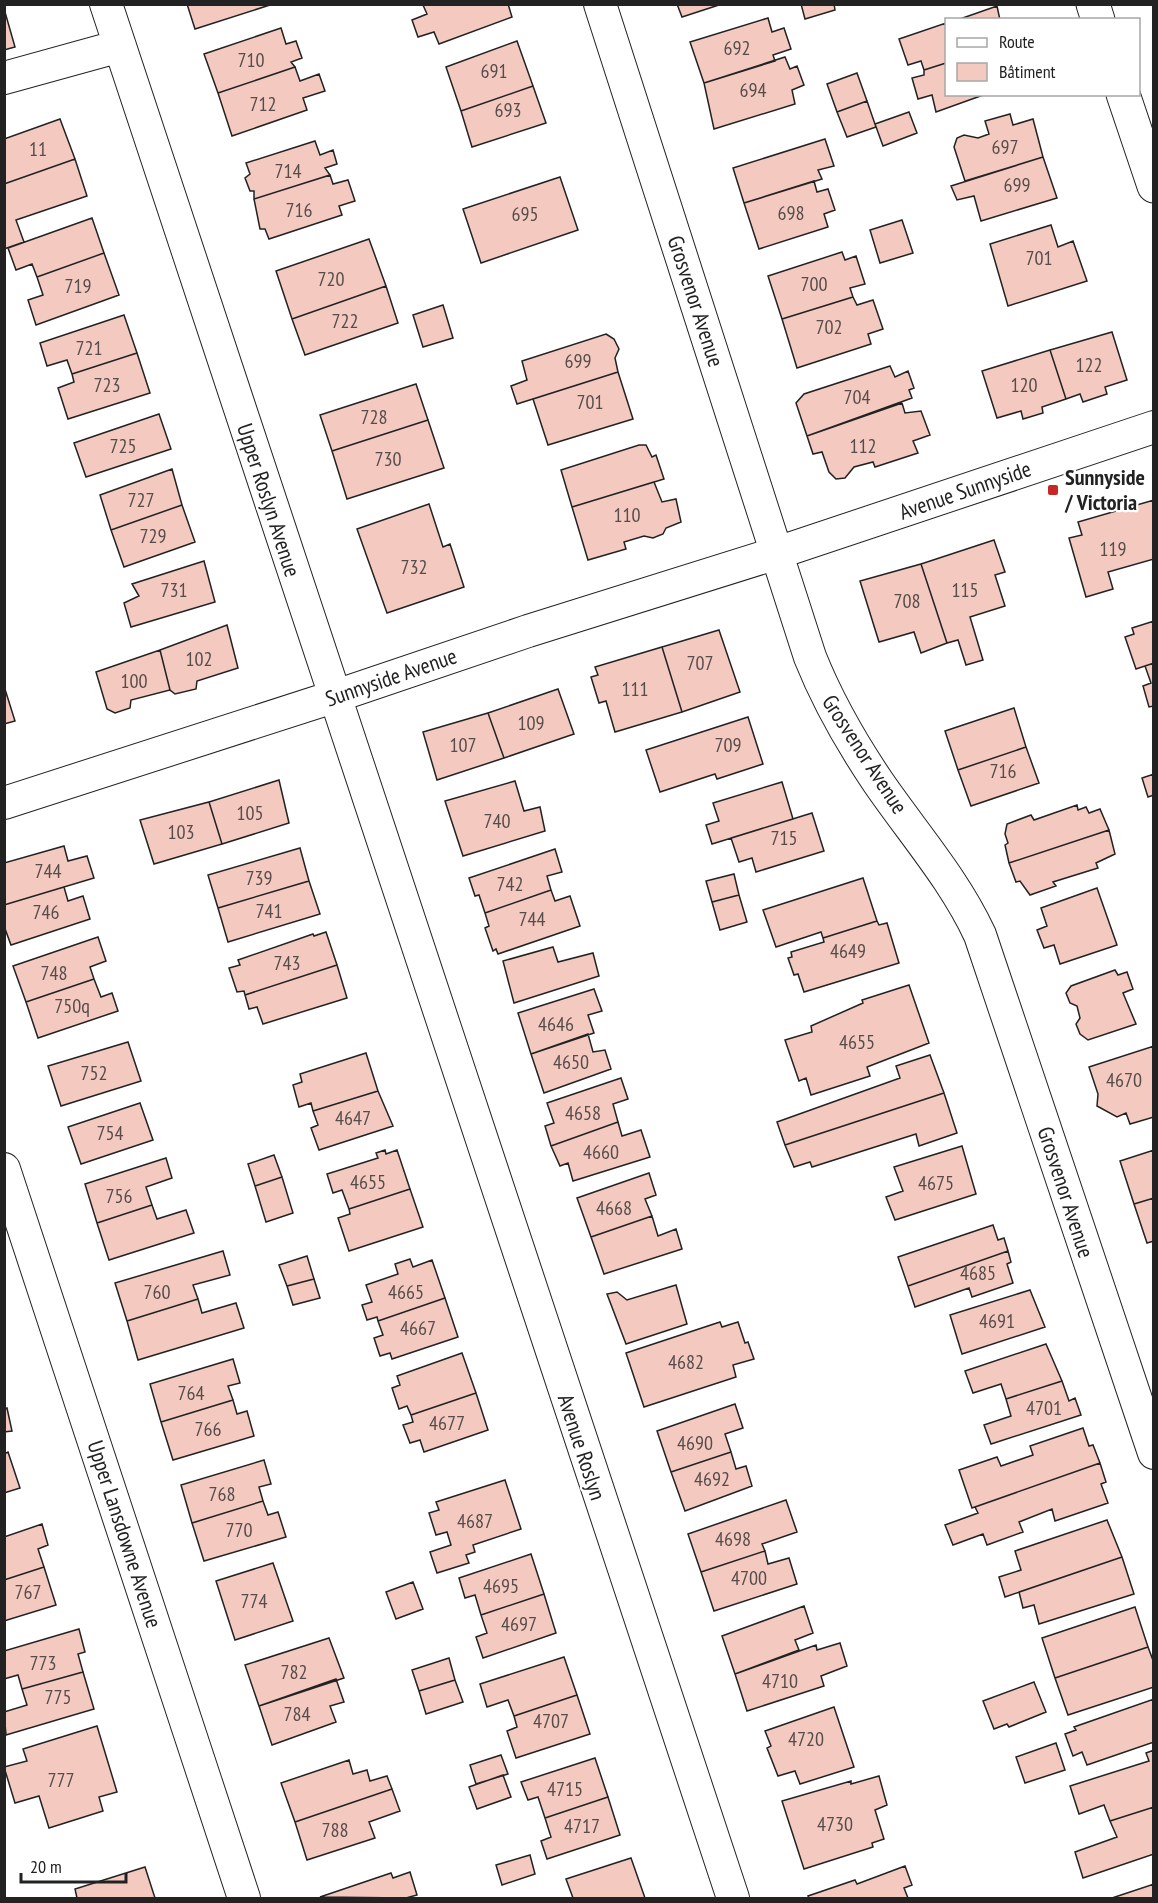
<svg xmlns="http://www.w3.org/2000/svg" width="1158" height="1903" viewBox="0 0 1158 1903" font-family="'PT Sans Narrow',sans-serif">
	<rect width="100%" height="100%" fill="#fff"/>
	<path fill="#f3c9c0" stroke="#222" stroke-width="1.5" d="M187,4H273L195,29Z
		M508,4L512,17L439,44L434,32L418,37L412,20L427,14L423,5L426,4Z
		M677,4H722L682,17Z
		M801,4H834L835,10L805,19Z
		M997,6L1000,20H957Z
		M5,12L15,47L4,50V12Z
		M768,18L772,32L784,28L791,49L773,55L775,61L704,83L690,42Z
		M946,23V63L924,70L921,61L908,65L899,39Z
		M281,28L286,44L296,41L302,58L291,62L295,67L218,93L204,54Z
		M517,41L533,86L461,111L446,67Z
		M785,57L790,69L797,66L804,85L792,90L795,104L714,129L704,83Z
		M946,63V94H986L936,112L932,95L918,99L912,78L924,75V70Z
		M295,67L300,81L319,74L325,91L303,98L307,110L232,136L218,93Z
		M857,73L867,101L837,112L827,84Z
		M533,86L546,123L472,147L461,111Z
		M867,101L876,127L847,137L837,112Z
		M909,112L917,133L883,146L875,124Z
		M1010,114L1013,125L1033,119L1043,157L965,181L954,147L957,138L964,135L978,138L989,134L985,121Z
		M60,119L75,159L4,184V139Z
		M825,139L834,166L818,170L822,179L744,203L733,168Z
		M315,141L320,155L333,150L337,164L325,168L330,175L254,199V191H250L245,178L250,174L246,163Z
		M1043,157L1057,198L981,221L974,196L957,200L951,186Z
		M75,159L87,196L16,220L24,242L4,249V184Z
		M330,175L333,184L348,180L355,201L339,206L342,215L269,239L265,229H260L254,199Z
		M560,177L578,230L481,263L463,209Z
		M814,181L817,192L828,189L835,210L824,214L828,227L759,249L744,203Z
		M92,218L104,253L37,277L32,264L16,270L8,248Z
		M902,220L913,253L880,263L870,230Z
		M1051,225L1058,247L1073,241L1087,281L1008,306L990,244Z
		M369,239L386,286L292,319L276,271Z
		M842,252L845,260L856,256L865,284L850,288L853,297L782,319L768,276Z
		M104,253L119,295L36,325L28,300L43,295L37,277Z
		M386,286L398,323L305,355L292,319Z
		M853,297L857,305L873,300L883,329L868,334L871,344L797,368L782,319Z
		M443,305L453,338L423,347L413,315Z
		M124,315L137,353L72,374L67,360L47,366L40,343Z
		M1112,332L1127,380L1105,387L1107,394L1083,402L1080,394L1066,399L1050,350Z
		M606,334L614,339L619,349L615,358L618,372L517,404L511,386L527,380L522,361Z
		M1050,350L1066,399L1042,407L1043,413L1023,419L1021,411L997,418L982,371Z
		M137,353L150,393L68,419L58,388L74,382L72,374Z
		M890,366L895,377L908,371L914,388L909,390L912,398L807,436L796,403L804,394Z
		M618,372L633,419L548,445L533,399Z
		M416,384L428,420L332,451L320,415Z
		M902,403L905,413L921,411L930,435L913,441L918,453L875,467L873,462L854,467L845,478L836,479L829,472L822,452L813,454L807,436Z
		M159,414L171,449L86,477L74,443Z
		M428,420L444,468L347,499L332,451Z
		M639,445H646L652,457L656,455L664,479L572,507L561,470Z
		M172,469L182,505L111,530L100,495Z
		M654,482L662,502L676,499L681,522L666,528L663,534L653,538L644,536L624,542L626,549L588,560L572,507Z
		M1154,500V559L1108,572L1113,589L1086,597L1069,538L1082,535L1078,522Z
		M429,504L443,547L450,544L464,587L387,613L357,529Z
		M182,505L195,542L124,567L111,530Z
		M994,540L1005,572L995,575L1005,606L970,617L983,660L966,665L958,640L947,643L921,564Z
		M204,561L215,602L131,627L124,603L139,596L132,584Z
		M921,564L947,643L921,653L914,632L879,642L860,581Z
		M1154,621V663L1136,669L1125,637L1134,634L1132,628Z
		M227,625L238,668L197,681L196,689L175,694L170,690L160,650Z
		M719,630L740,692L682,712L662,647Z
		M662,647L682,712L615,732L606,701L599,703L591,677L598,675L595,667Z
		M160,650L170,690L131,700L130,708L115,713L107,709L96,672Z
		M1154,663V706L1149,707L1143,686L1151,683L1145,666Z
		M4,686L15,721L4,724Z
		M558,689L574,734L504,758L488,713Z
		M1014,708L1026,747L958,770L945,731Z
		M488,713L504,758L437,780L423,732Z
		M748,717L763,764L717,779L715,774L660,792L646,750Z
		M1026,747L1039,783L971,806L958,770Z
		M1154,774V795L1148,797L1142,778Z
		M279,780L289,823L222,844L209,802Z
		M515,781L524,811L540,807L545,831L463,856L445,801Z
		M782,782L793,819L712,844L706,825L719,821L713,803Z
		M209,802L222,844L154,864L140,820Z
		M1077,805L1078,810L1086,807L1089,813L1100,809L1109,830L1009,863L1005,845L1008,843L1005,834L1007,824L1031,815L1034,820Z
		M812,813L824,851L756,872L752,858L739,862L731,838Z
		M1109,830L1115,854L1096,863L1098,868L1053,882L1056,886L1030,895L1020,881L1016,882L1009,863Z
		M64,846L68,861L87,856L94,878L4,905V863Z
		M300,848L309,881L218,908L208,875Z
		M555,849L562,872L547,876L551,890L485,913L479,895L475,896L469,878Z
		M734,874L739,895L712,902L706,881Z
		M863,878L877,921L823,938L821,932L776,947L763,910Z
		M309,881L320,914L228,942L218,908Z
		M64,887L68,901L83,896L90,919L11,945L4,926V905Z
		M1097,888L1117,945L1060,964L1054,945L1044,948L1037,930L1047,926L1041,908Z
		M551,890L555,901L570,896L580,926L498,954L496,949L493,951L485,928L489,926L485,913Z
		M739,895L747,922L720,930L712,902Z
		M877,921L879,925L887,923L899,963L804,992L798,974L794,975L788,958L792,957L791,952L824,942L823,938Z
		M326,932L337,965L245,995L244,991L237,992L229,968L240,965L238,960L313,934L314,936Z
		M98,937L106,961L90,967L94,979L26,1002L13,966Z
		M553,947L558,962L593,953L599,976L514,1003L503,961Z
		M337,965L347,998L263,1024L257,1007L249,1009L245,995Z
		M1115,970L1118,975L1127,972L1133,989L1123,993L1136,1024L1088,1040L1080,1034L1076,1024L1080,1018L1077,1006L1070,1003L1066,993L1071,986Z
		M94,979L101,997L112,993L118,1011L38,1038L26,1002Z
		M909,985L929,1043L867,1067L870,1076L811,1095L806,1078L799,1081L785,1040L812,1032L811,1026L863,1003L862,1000Z
		M594,989L602,1011L588,1015L594,1033L531,1054L518,1013Z
		M588,1034L593,1052L605,1050L611,1069L544,1093L531,1054Z
		M128,1042L141,1081L61,1106L48,1066Z
		M1154,1046V1117L1130,1124L1126,1113L1117,1117L1097,1106L1098,1094L1089,1067Z
		M366,1053L378,1091L313,1111L311,1103L299,1107L293,1085L302,1082L300,1074Z
		M930,1055L944,1093L785,1145L777,1122L900,1078L896,1066Z
		M621,1078L628,1099L613,1104L618,1122L551,1146L545,1126L554,1123L547,1103Z
		M378,1091L393,1126L319,1150L311,1128L318,1125L313,1111Z
		M944,1093L957,1133L919,1146L916,1134L812,1167L810,1162L794,1167L785,1145Z
		M140,1103L153,1140L81,1164L68,1127Z
		M618,1122L622,1136L641,1130L650,1157L573,1181L568,1163L560,1166L551,1146Z
		M962,1146L976,1194L895,1220L886,1197L903,1191L894,1167Z
		M385,1150L386,1154L397,1150L410,1189L349,1209L342,1190L333,1193L327,1174L378,1158L376,1153Z
		M1154,1150V1198L1134,1204L1120,1161Z
		M274,1155L282,1177L255,1186L248,1164Z
		M166,1158L172,1178L146,1187L152,1205L97,1223L85,1184Z
		M649,1173L656,1195L645,1199L652,1216L591,1237L577,1198Z
		M282,1177L293,1213L266,1222L255,1186Z
		M410,1189L423,1227L349,1251L338,1218L350,1214L349,1209Z
		M1154,1198V1241L1147,1243L1134,1204Z
		M152,1205L157,1219L186,1210L194,1233L109,1260L97,1223Z
		M652,1216L658,1236L676,1229L682,1249L604,1274L591,1237Z
		M993,1225L998,1240L1004,1238L1008,1251L908,1286L898,1257Z
		M223,1251L230,1275L193,1285L198,1299L127,1321L115,1283Z
		M1008,1251L1011,1262L1007,1264L1013,1283L972,1297L969,1288L915,1307L908,1286Z
		M307,1256L314,1279L287,1286L279,1265Z
		M410,1259L413,1267L432,1260L445,1298L378,1321L377,1317L367,1320L362,1305L372,1302L366,1285L398,1274L395,1264Z
		M314,1279L320,1298L293,1305L287,1286Z
		M676,1285L687,1324L626,1344L607,1294L617,1292L627,1300Z
		M1030,1290L1045,1327L962,1354L950,1315Z
		M445,1298L458,1337L392,1359L390,1353L380,1356L374,1338L383,1335L378,1321Z
		M198,1299L202,1313L236,1303L244,1328L138,1360L127,1321Z
		M720,1322L722,1327L738,1322L745,1343L748,1342L754,1359L733,1365L736,1377L644,1407L626,1353Z
		M1046,1344L1062,1381L1006,1399L1001,1384L973,1393L965,1371Z
		M462,1353L476,1393L411,1415L407,1406L399,1409L392,1388L400,1385L397,1376Z
		M233,1359L240,1383L228,1386L233,1400L161,1422L150,1384Z
		M1062,1381L1069,1401L1075,1398L1081,1415L991,1444L984,1425L1011,1416L1006,1399Z
		M476,1393L488,1430L424,1452L420,1440L410,1443L403,1425L413,1422L411,1415Z
		M233,1400L237,1414L247,1411L254,1436L173,1460L161,1422Z
		M735,1404L743,1428L725,1434L731,1452L671,1472L657,1431Z
		M7,1408L12,1431L4,1432V1409Z
		M1083,1428L1089,1446L1093,1445L1100,1463L972,1508L959,1470L997,1457L1001,1466L1033,1455L1030,1446Z
		M8,1452L20,1488L4,1493V1454Z
		M731,1452L736,1469L746,1466L752,1486L685,1511L671,1472Z
		M264,1460L271,1484L259,1487L263,1501L192,1523L181,1485Z
		M1100,1463L1106,1482L1101,1484L1108,1503L1055,1521L1052,1509L1019,1522L1023,1532L987,1545L983,1534L953,1545L945,1525L978,1513L975,1507Z
		M505,1480L521,1529L473,1545L475,1552L466,1555L469,1563L437,1573L430,1552L451,1545L447,1532L436,1535L429,1513L439,1510L436,1502Z
		M786,1500L797,1532L762,1544L765,1551L701,1572L688,1534Z
		M263,1501L268,1515L278,1512L286,1537L204,1561L192,1523Z
		M1107,1520L1122,1557L1005,1597L999,1577L1021,1570L1015,1551Z
		M42,1524L48,1545L38,1549L44,1567L4,1580V1537Z
		M765,1551L768,1564L789,1558L797,1584L714,1611L701,1572Z
		M531,1554L544,1594L481,1615L475,1595L465,1598L459,1578Z
		M1122,1557L1134,1594L1039,1624L1034,1605L1023,1608L1019,1592Z
		M273,1563L293,1621L235,1640L216,1581Z
		M44,1567L56,1605L4,1621V1580Z
		M413,1582L423,1609L396,1619L386,1592Z
		M544,1594L556,1633L483,1658L476,1637L487,1633L481,1615Z
		M804,1606L813,1633L795,1640L799,1650L735,1674L722,1636Z
		M1135,1607L1148,1647L1055,1678L1042,1638Z
		M79,1629L85,1652L78,1654L83,1672L22,1689L18,1675L4,1679V1651Z
		M329,1638L344,1678L259,1706L245,1665Z
		M840,1643L847,1666L821,1676L824,1686L747,1711L735,1674L816,1645L817,1650Z
		M1148,1647L1154,1663V1687L1068,1715L1055,1678Z
		M564,1657L577,1695L514,1716L508,1700L487,1707L480,1684Z
		M449,1658L455,1680L419,1691L412,1670Z
		M83,1672L94,1709L6,1735L4,1712L27,1705L22,1689Z
		M336,1679L344,1702L330,1706L336,1722L272,1745L259,1706Z
		M455,1680L463,1702L426,1714L419,1691Z
		M1034,1682L1046,1712L1009,1727L1007,1724L994,1729L983,1701Z
		M577,1695L590,1734L516,1758L507,1731L517,1727L514,1716Z
		M1154,1699V1742L1087,1765L1082,1752L1073,1756L1065,1734L1076,1730L1074,1727Z
		M834,1707L854,1767L800,1784L795,1771L778,1776L767,1748L771,1746L765,1731Z
		M97,1726L117,1792L99,1797L103,1811L49,1828L39,1796L15,1803L4,1767L27,1761L23,1749Z
		M1056,1743L1065,1770L1025,1783L1016,1757Z
		M1154,1750V1807L1110,1821L1104,1805L1079,1814L1070,1786L1149,1761L1146,1753Z
		M501,1755L508,1774L476,1784L470,1765Z
		M595,1758L608,1797L545,1818L538,1797L528,1800L521,1782Z
		M349,1760L353,1774L367,1770L370,1781L387,1776L392,1789L295,1822L281,1783Z
		M503,1775L511,1797L477,1809L469,1787Z
		M879,1776L887,1805L875,1810L884,1839L872,1843L873,1847L804,1869L782,1801L851,1781V1784Z
		M392,1789L400,1811L369,1822L375,1838L307,1860L295,1822Z
		M608,1797L620,1835L547,1859L541,1841L551,1837L545,1818Z
		M1154,1807V1854L1083,1878L1075,1852L1117,1837L1110,1821Z
		M530,1855L535,1874L502,1885L496,1865Z
		M631,1858L645,1898H573L566,1879Z
		M905,1866L912,1885L904,1888L908,1898H809L808,1896L855,1880L857,1884Z
		M145,1867L155,1898H77L75,1889Z
		M410,1872L417,1895L406,1898L320,1897L391,1873L393,1878Z
		M1154,1884V1898H1112Z"/>
	<g fill="none" stroke-linecap="round" stroke-linejoin="round">
		<defs>
			<path id="street" d="M106,4L733,1898
				M600,4L810,657C828,702 851,742 878,782C913,833 954,879 980,935L1154,1453
				M4,78L120,46
				M4,803L333,697L528,631L777,553L1154,427
				M4,1169L244,1898"/>
			<path id="secondary" d="M1093,4L1098,20
				M1123,94L1154,186"/>
		</defs>
		<use href="#street" stroke="#222" stroke-width="34"/>
		<use href="#secondary" stroke="#222" stroke-width="35"/>
		<use href="#street" stroke="#fff" stroke-width="32"/>
		<use href="#secondary" stroke="#fff" stroke-width="33"/>
	</g>
	<rect fill="#c62828" stroke="#fff" stroke-width="2" x="1047" y="484" width="12" height="12" rx="3"/>
	<g text-anchor="middle" dominant-baseline="central" stroke-width="4.5" stroke-linejoin="round" paint-order="stroke">
		<g font-size="20" fill="#564c4a">
			<text x="737" y="48">692</text>
			<text x="251" y="60">710</text>
			<text x="494" y="71">691</text>
			<text x="753" y="90">694</text>
			<text x="263" y="104">712</text>
			<text x="508" y="110">693</text>
			<text x="1005" y="147">697</text>
			<text x="38" y="149">11</text>
			<text x="288" y="171">714</text>
			<text x="1017" y="185">699</text>
			<text x="299" y="210">716</text>
			<text x="791" y="213">698</text>
			<text x="525" y="214">695</text>
			<text x="1039" y="258">701</text>
			<text x="331" y="279">720</text>
			<text x="814" y="284">700</text>
			<text x="78" y="286">719</text>
			<text x="345" y="321">722</text>
			<text x="829" y="327">702</text>
			<text x="89" y="348">721</text>
			<text x="578" y="361">699</text>
			<text x="1089" y="365">122</text>
			<text x="107" y="385">723</text>
			<text x="1024" y="385">120</text>
			<text x="857" y="397">704</text>
			<text x="590" y="402">701</text>
			<text x="374" y="417">728</text>
			<text x="123" y="446">725</text>
			<text x="863" y="446">112</text>
			<text x="388" y="459">730</text>
			<text x="141" y="500">727</text>
			<text x="627" y="515">110</text>
			<text x="153" y="536">729</text>
			<text x="1113" y="549">119</text>
			<text x="414" y="567">732</text>
			<text x="174" y="590">731</text>
			<text x="965" y="590">115</text>
			<text x="907" y="601">708</text>
			<text x="199" y="659">102</text>
			<text x="700" y="663">707</text>
			<text x="134" y="681">100</text>
			<text x="635" y="689">111</text>
			<text x="531" y="723">109</text>
			<text x="463" y="745">107</text>
			<text x="728" y="745">709</text>
			<text x="1003" y="771">716</text>
			<text x="250" y="813">105</text>
			<text x="497" y="821">740</text>
			<text x="181" y="832">103</text>
			<text x="784" y="838">715</text>
			<text x="48" y="871">744</text>
			<text x="259" y="878">739</text>
			<text x="510" y="884">742</text>
			<text x="269" y="911">741</text>
			<text x="46" y="912">746</text>
			<text x="532" y="919">744</text>
			<text x="848" y="951">4649</text>
			<text x="287" y="963">743</text>
			<text x="54" y="973">748</text>
			<text x="72" y="1006">750q</text>
			<text x="556" y="1024">4646</text>
			<text x="857" y="1042">4655</text>
			<text x="571" y="1062">4650</text>
			<text x="94" y="1073">752</text>
			<text x="1124" y="1080">4670</text>
			<text x="583" y="1113">4658</text>
			<text x="353" y="1118">4647</text>
			<text x="110" y="1133">754</text>
			<text x="601" y="1152">4660</text>
			<text x="368" y="1182">4655</text>
			<text x="936" y="1183">4675</text>
			<text x="119" y="1196">756</text>
			<text x="614" y="1208">4668</text>
			<text x="978" y="1273">4685</text>
			<text x="157" y="1292">760</text>
			<text x="406" y="1292">4665</text>
			<text x="997" y="1321">4691</text>
			<text x="418" y="1328">4667</text>
			<text x="686" y="1362">4682</text>
			<text x="191" y="1393">764</text>
			<text x="1044" y="1408">4701</text>
			<text x="447" y="1423">4677</text>
			<text x="208" y="1429">766</text>
			<text x="695" y="1443">4690</text>
			<text x="712" y="1479">4692</text>
			<text x="222" y="1494">768</text>
			<text x="475" y="1521">4687</text>
			<text x="239" y="1530">770</text>
			<text x="733" y="1539">4698</text>
			<text x="749" y="1578">4700</text>
			<text x="501" y="1586">4695</text>
			<text x="28" y="1592">767</text>
			<text x="254" y="1601">774</text>
			<text x="519" y="1624">4697</text>
			<text x="43" y="1663">773</text>
			<text x="294" y="1672">782</text>
			<text x="780" y="1681">4710</text>
			<text x="58" y="1697">775</text>
			<text x="297" y="1714">784</text>
			<text x="551" y="1721">4707</text>
			<text x="806" y="1739">4720</text>
			<text x="61" y="1780">777</text>
			<text x="565" y="1789">4715</text>
			<text x="835" y="1824">4730</text>
			<text x="582" y="1826">4717</text>
			<text x="335" y="1830">788</text>
		</g>
		<g font-size="22" fill="#222" stroke="#fff">
			<text transform="translate(696 301) rotate(72)">Grosvenor Avenue</text>
			<text transform="translate(965 490) rotate(-19)">Avenue Sunnyside</text>
			<text transform="translate(269 500) rotate(72)">Upper Roslyn Avenue</text>
			<text transform="translate(391 677) rotate(-19)">Sunnyside Avenue</text>
			<text transform="translate(865 754) rotate(57)">Grosvenor Avenue</text>
			<text transform="translate(1066 1192) rotate(72)">Grosvenor Avenue</text>
			<text transform="translate(582 1447) rotate(72)">Avenue Roslyn</text>
			<text transform="translate(125 1534) rotate(72)">Upper Lansdowne Avenue</text>
		</g>
		<g font-size="22" font-weight="bold" fill="#222" stroke="#fff" text-anchor="start">
			<text x="1065" y="477">Sunnyside<tspan x="1065" dy="25">/ Victoria</tspan></text>
		</g>
	</g>
	<rect width="1158" height="1903" fill="none" stroke="#222222" stroke-width="12"/>
	<rect x="945" y="18" width="195" height="78" fill="#ffffff" stroke="#a7a7a7" stroke-width="1.5"/>
	<rect x="957" y="38" width="30" height="9" fill="#ffffff" stroke="#a7a7a7" stroke-width="1.5"/>
	<text x="999" y="48" font-size="18" fill="#222222">Route</text>
	<rect x="957" y="63" width="30" height="18" fill="#f3c9c0" stroke="#a7a7a7" stroke-width="1.5"/>
	<text x="999" y="78" font-size="18" fill="#222222">Bâtiment</text>
	<path d="M21 1873v9h105v-9" fill="none" stroke="#222222" stroke-width="3"/>
	<text x="30" y="1873" font-size="18" fill="#222222" stroke="#ffffff" stroke-width="4.5" paint-order="stroke">20 m</text>
</svg>
